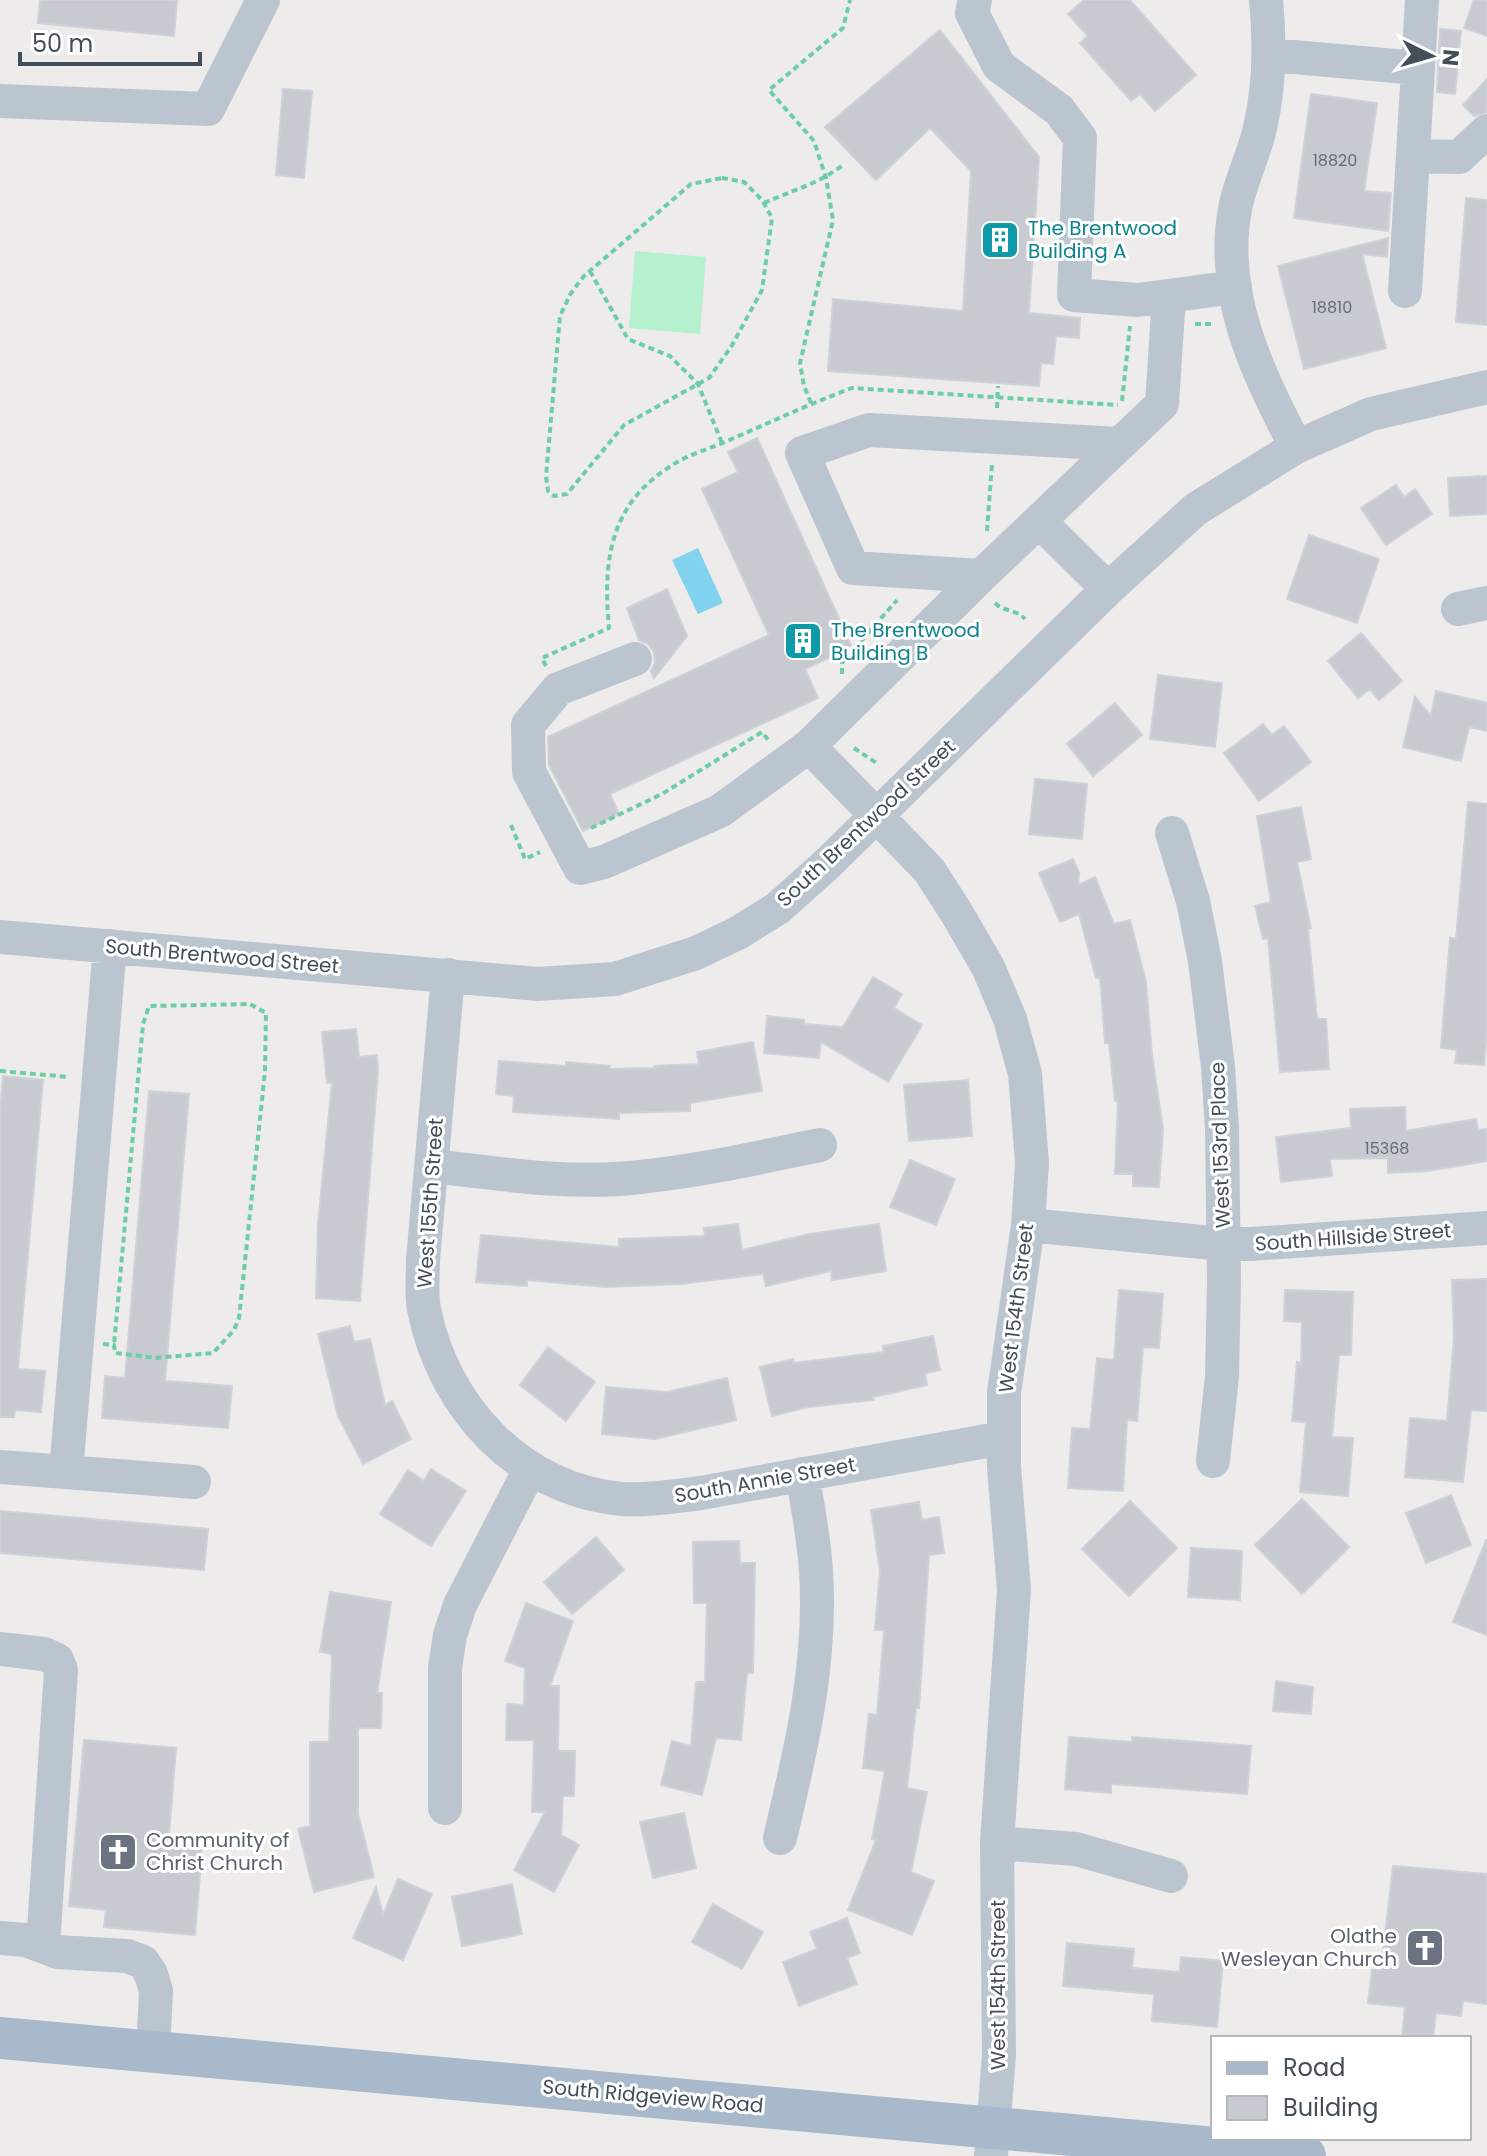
<svg xmlns="http://www.w3.org/2000/svg" width="1487" height="2156" viewBox="0 0 1487 2156" font-family="Poppins,sans-serif">
	<rect width="100%" height="100%" fill="#eeebeb"/>
	<path fill="#b5f0cf" d="M635,251L706,257L700,334L629,328Z"/>
	<path fill="#80d2ef" d="M698,548L723,603L698,614L672,560Z"/>
	<path fill="#c7cad1" stroke="#cfd1d8" stroke-width="2" d="M40,0H177L174,36L38,23Z
		M1084,0H1130L1196,75L1155,111L1140,94L1131,101L1080,43L1088,36L1068,14Z
		M1474,0H1487V36L1464,28Z
		M1440,29L1461,31L1455,94L1437,92Z
		M940,30L1039,157L1029,313L1080,318L1079,338L1056,336L1053,364L1041,363L1039,386L828,371L833,299L963,311L971,171L930,128L876,180L825,127Z
		M1487,79V112L1474,116L1463,105Z
		M283,89L312,91L304,178L276,175Z
		M1311,94L1377,103L1364,191L1391,193L1388,231L1294,218Z
		M1466,198L1487,200V325L1456,322Z
		M1388,238L1387,257L1362,254L1386,348L1304,369L1278,266Z
		M757,438L852,647L805,669L818,698L610,794L619,814L583,831L549,765L548,737L769,635L702,489L738,472L728,452Z
		M1487,476V514L1450,516L1448,478Z
		M1396,485L1404,497L1415,489L1432,514L1386,545L1361,508Z
		M1309,535L1379,559L1357,623L1287,599Z
		M667,589L687,636L654,678L651,671L655,663L654,652L648,644L639,640L627,608Z
		M1361,633L1402,681L1379,700L1370,689L1358,698L1328,661Z
		M1158,675L1222,683L1215,747L1150,739Z
		M1436,691L1487,703V731L1469,727L1461,761L1403,747L1415,697L1431,716Z
		M1115,703L1142,735L1093,776L1067,744Z
		M1263,724L1272,735L1284,726L1311,762L1259,801L1224,753Z
		M1035,779L1087,784L1082,839L1029,834Z
		M1468,802L1487,804V1029L1484,1065L1455,1063L1457,1050L1441,1048L1450,938L1456,939Z
		M1301,807L1311,859L1297,862L1311,928L1308,929L1317,1019H1326L1329,1069L1280,1072L1268,938L1263,939L1255,906L1271,902L1257,816Z
		M1073,859L1079,873L1078,885L1095,877L1114,924L1130,920L1146,982L1152,1055L1163,1129L1159,1187L1133,1186V1174H1115L1118,1101H1115L1109,1043H1105L1100,977L1096,978L1079,914L1060,922L1039,873Z
		M873,977L902,994L894,1008L922,1025L888,1082L821,1042L819,1058L764,1053L767,1016L804,1020V1024L843,1027Z
		M356,1029L359,1057L377,1055L378,1070L360,1301L316,1298L318,1224L332,1082L327,1083L322,1032Z
		M753,1042L762,1091L690,1103V1111L619,1113V1119L513,1112L514,1096L496,1094L499,1061L566,1066V1062L610,1066V1069L654,1068V1066L699,1064L697,1052Z
		M3,1076L43,1080L18,1369L45,1371L41,1412L15,1410L14,1417H0V1114Z
		M968,1080L972,1136L909,1141L904,1085Z
		M149,1091L189,1094L165,1381L232,1386L228,1428L102,1418L105,1376L125,1378Z
		M1405,1107L1406,1131L1476,1119L1478,1130L1487,1129V1161L1428,1171L1388,1173V1158L1330,1159L1332,1176L1281,1182L1276,1137L1351,1128L1350,1109Z
		M910,1160L955,1179L936,1225L890,1207Z
		M738,1224L742,1250L810,1234L879,1224L886,1271L832,1280L831,1271L766,1286L763,1274L680,1284L605,1287L527,1280V1286L476,1282L481,1235L619,1247V1239L705,1236L704,1228Z
		M1487,1279V1411L1471,1410L1463,1482L1405,1477L1410,1418L1447,1421L1454,1338L1452,1280Z
		M1119,1290L1163,1294L1159,1348L1143,1347L1137,1421L1127,1420L1123,1491L1068,1488L1072,1428L1090,1429L1097,1358L1114,1360Z
		M1285,1290L1353,1292L1351,1355H1339L1332,1437L1353,1438L1348,1496L1300,1492L1306,1422L1292,1421L1297,1362L1301,1363L1302,1322L1284,1321Z
		M350,1326L354,1342L370,1339L385,1405L392,1401L411,1439L363,1464L338,1416L318,1334Z
		M933,1336L940,1370L925,1373L927,1385L873,1397L874,1400L808,1407L772,1416L760,1367L793,1359L794,1363L884,1352L883,1346Z
		M548,1347L595,1382L566,1421L520,1385Z
		M727,1378L736,1420L655,1439L602,1434L606,1387L667,1392Z
		M431,1469L466,1491L431,1546L380,1514L408,1470L424,1481Z
		M1451,1495L1471,1545L1426,1563L1406,1513Z
		M1302,1499L1349,1547L1302,1594L1255,1545Z
		M1130,1501L1177,1548L1129,1596L1082,1549Z
		M919,1502L922,1520L939,1517L944,1553L929,1555L919,1708H916L907,1788L927,1792L911,1872L934,1881L912,1935L848,1910L876,1840L872,1839L885,1771L863,1768L869,1714L877,1715L884,1630H875L880,1571L871,1510Z
		M0,1511L208,1529L204,1570L0,1553Z
		M596,1537L624,1570L572,1614L544,1582Z
		M1486,1540H1487V1635L1453,1622Z
		M739,1541L740,1563H755L753,1673H747L741,1740L716,1738L702,1795L661,1785L672,1741L691,1746L696,1682H705L707,1603H694L693,1542Z
		M1191,1548L1242,1551L1240,1600L1188,1597Z
		M330,1592L391,1602L377,1693H382L381,1728H358V1814L374,1877L314,1892L298,1829L310,1826V1742H329L332,1654L320,1652Z
		M526,1603L573,1621L550,1686H559L558,1751H575L574,1796H563L561,1835L579,1845L554,1892L514,1870L545,1812H532L534,1740H506L507,1704L524,1705L525,1668L505,1661Z
		M1276,1681L1313,1687L1311,1714L1273,1711Z
		M1069,1737L1132,1742V1737L1251,1746L1247,1794L1111,1784V1793L1065,1789Z
		M84,1740L176,1748L168,1847L202,1850L195,1935L104,1927L106,1910L69,1906Z
		M684,1813L696,1868L653,1878L640,1822Z
		M1393,1866L1487,1874V2004L1463,2001L1461,2016L1436,2013L1433,2038H1402L1405,2007L1368,2003L1372,1970H1381Z
		M398,1879L432,1894L403,1960L353,1938L376,1887L383,1915Z
		M512,1884L522,1934L462,1946L452,1897Z
		M713,1904L763,1932L742,1969L692,1942Z
		M847,1918L860,1953L847,1958L857,1984L799,2006L783,1962L817,1949L810,1932Z
		M1067,1943L1134,1949L1132,1968L1180,1972L1181,1957L1223,1961L1217,2027L1152,2021L1154,1994L1063,1986Z"/>
	<g fill="none" stroke-linecap="round" stroke-linejoin="round">
		<path stroke="#6ccfa3" stroke-width="4" stroke-dasharray="6 4" stroke-linecap="butt" d="M722,178L744,182L762,200L772,218L762,290L731,347L709,378L624,425L567,494L554,496L548,491L546,476L560,316L571,293L584,276L691,184Z
			M764,203C791,191 820,183 843,165
			M590,271L628,339L670,356L698,384L722,443
			M1195,324H1214
			M1122,401L1130,326
			M811,403L804,386L800,363L833,220L826,178L814,141L769,90L843,28L850,0
			M997,408L998,386
			M987,531L992,464
			M995,603C1004,612 1016,609 1025,619
			M546,666L542,658L609,628C602,554 612,498 681,460C696,452 712,448 727,441C769,423 809,404 852,388L1118,405
			M842,674V663L897,600
			M854,748L878,764
			M511,825L525,859L540,852
			M591,828L662,794L762,732L769,741
			M0,1071L69,1077
			M103,1344L114,1345L115,1353L155,1358L213,1353L234,1330L239,1318L265,1071L266,1013L250,1004L149,1006L143,1024L114,1345"/>
		<path stroke="#bbc5cf" stroke-width="34" d="M975,0L972,13L999,66L1059,110L1080,138L1074,295L1138,300L1235,287
			M1266,0C1270,42 1270,86 1260,128C1254,155 1240,182 1235,209C1219,295 1258,373 1296,447
			M1270,55L1418,68
			M0,101L208,109L263,0
			M1414,156L1459,157L1487,131
			M1405,291L1422,0
			M1039,521L1108,589
			M981,576L853,568L802,453L869,430L1120,444
			M1458,609L1487,603
			M635,659L558,689L528,725L529,772L580,868L604,862L720,811L809,746L981,576L1162,404L1169,296
			M809,746L929,870L956,912L988,967L1010,1019L1025,1074L1032,1163L1028,1225L1004,1393V1467L1014,1589L997,1843L999,2055L991,2156
			M1172,833L1193,901L1205,961L1218,1067L1222,1128L1224,1282L1222,1376L1213,1461
			M0,937L538,984L615,979L696,953L738,933L778,908L826,865L1108,589L1196,509L1296,447L1371,414L1487,387
			M110,946L66,1472L194,1482
			M448,975L423,1260C423,1276 421,1294 424,1309C443,1407 520,1490 622,1499C648,1501 675,1496 701,1493L1003,1438
			M433,1166C501,1174 571,1185 640,1177C700,1171 761,1157 820,1145
			M1028,1225L1223,1244H1251L1487,1228
			M0,1467L66,1472
			M0,1649L44,1654L57,1660L61,1670L43,1946
			M445,1808V1668L450,1635L460,1605L530,1469
			M780,1838C801,1750 822,1663 816,1571C814,1539 808,1506 802,1474
			M997,1843L1076,1849L1171,1876
			M0,1938L26,1940L57,1952L127,1956L143,1962L151,1974L156,1991L153,2052"/>
		<path stroke="#a9b9cc" stroke-width="42" d="M0,2038L1305,2156"/>
	</g>
	<defs>
		<symbol id="building-square" viewBox="-11 -11 22 22"><rect x="-9" y="-9" width="18" height="18" rx="4" fill="#0f9aa8" stroke="#fff"/><path d="M-4-6H4V6H1V3H-1V6H-4ZM-2.5-4.3h1.7v1.8h-1.7ZM.8-4.3h1.7v1.8H.8ZM-2.5-1h1.7V.8h-1.7ZM.8-1h1.7V.8H.8Z" fill="#fff"/></symbol>
		<symbol id="church-square" viewBox="-11 -11 22 22"><rect x="-9" y="-9" width="18" height="18" rx="4" fill="#6b7280" stroke="#fff"/><path d="M-1.2-6h2.4v3.5h3.3v2.4h-3.3V6h-2.4V-.1h-3.3v-2.4h3.3Z" fill="#fff"/></symbol>
	</defs>
	<g fill-rule="evenodd">
		<use href="#building-square" x="978" y="218" width="44" height="44"/>
		<use href="#building-square" x="781" y="619" width="44" height="44"/>
		<use href="#church-square" x="96" y="1830" width="44" height="44"/>
		<use href="#church-square" x="1403" y="1926" width="44" height="44"/>
	</g>
	<g text-anchor="middle" dominant-baseline="central" stroke-width="6" stroke-linejoin="round" paint-order="stroke">
		<g font-size="16" fill="#646d77">
			<text x="1335" y="160">18820</text>
			<text x="1332" y="307">18810</text>
			<text x="1387" y="1148">15368</text>
		</g>
		<g font-size="20" fill="#0d838f" stroke="#fff" text-anchor="start">
			<text x="1028" y="228">The Brentwood<tspan x="1028" dy="23">Building A</tspan></text>
			<text x="831" y="630">The Brentwood<tspan x="831" dy="23">Building B</tspan></text>
		</g>
		<g font-size="20" fill="#434e59" stroke="#fff">
			<text transform="translate(866 823) rotate(-43)">South Brentwood Street</text>
			<text transform="translate(222 956) rotate(5)">South Brentwood Street</text>
			<text transform="translate(1220 1145) rotate(-92)">West 153rd Place</text>
			<text transform="translate(430 1203) rotate(-86)">West 155th Street</text>
			<text transform="translate(1353 1237) rotate(-4)">South Hillside Street</text>
			<text transform="translate(1016 1308) rotate(-83)">West 154th Street</text>
			<text transform="translate(765 1480) rotate(-10)">South Annie Street</text>
			<text transform="translate(998 1985) rotate(-90)">West 154th Street</text>
			<text transform="translate(653 2096) rotate(5)">South Ridgeview Road</text>
		</g>
		<g font-size="20" fill="#5b616d" stroke="#fff" text-anchor="start">
			<text x="146" y="1840">Community of<tspan x="146" dy="23">Christ Church</tspan></text>
			<text x="1397" y="1936" text-anchor="end">Olathe<tspan x="1397" dy="23">Wesleyan Church</tspan></text>
		</g>
	</g>
	<rect x="1211" y="2036" width="260" height="104" fill="#ffffff" stroke="#b4b8bd" stroke-width="2"/>
	<rect x="1227" y="2062" width="40" height="12" fill="#a9b9cc" stroke="#b4b8bd" stroke-width="2"/>
	<text x="1283" y="2076" font-size="24" fill="#434e59">Road</text>
	<rect x="1227" y="2096" width="40" height="24" fill="#c7cad1" stroke="#b4b8bd" stroke-width="2"/>
	<text x="1283" y="2116" font-size="24" fill="#434e59">Building</text>
	<g transform="translate(1431 56) rotate(95)" stroke="#ffffff" stroke-width="6" paint-order="stroke">
	<path d="M0-6L14 30L0 20L-14 30Z" fill="#434e59"/>
	<text y="-12" font-size="22" font-weight="bold" text-anchor="middle" fill="#434e59">N</text>
	</g>
	<path d="M20 52v12h180v-12" fill="none" stroke="#434e59" stroke-width="4"/>
	<text x="32" y="52" font-size="24" fill="#434e59" stroke="#ffffff" stroke-width="6" paint-order="stroke">50 m</text>
</svg>
